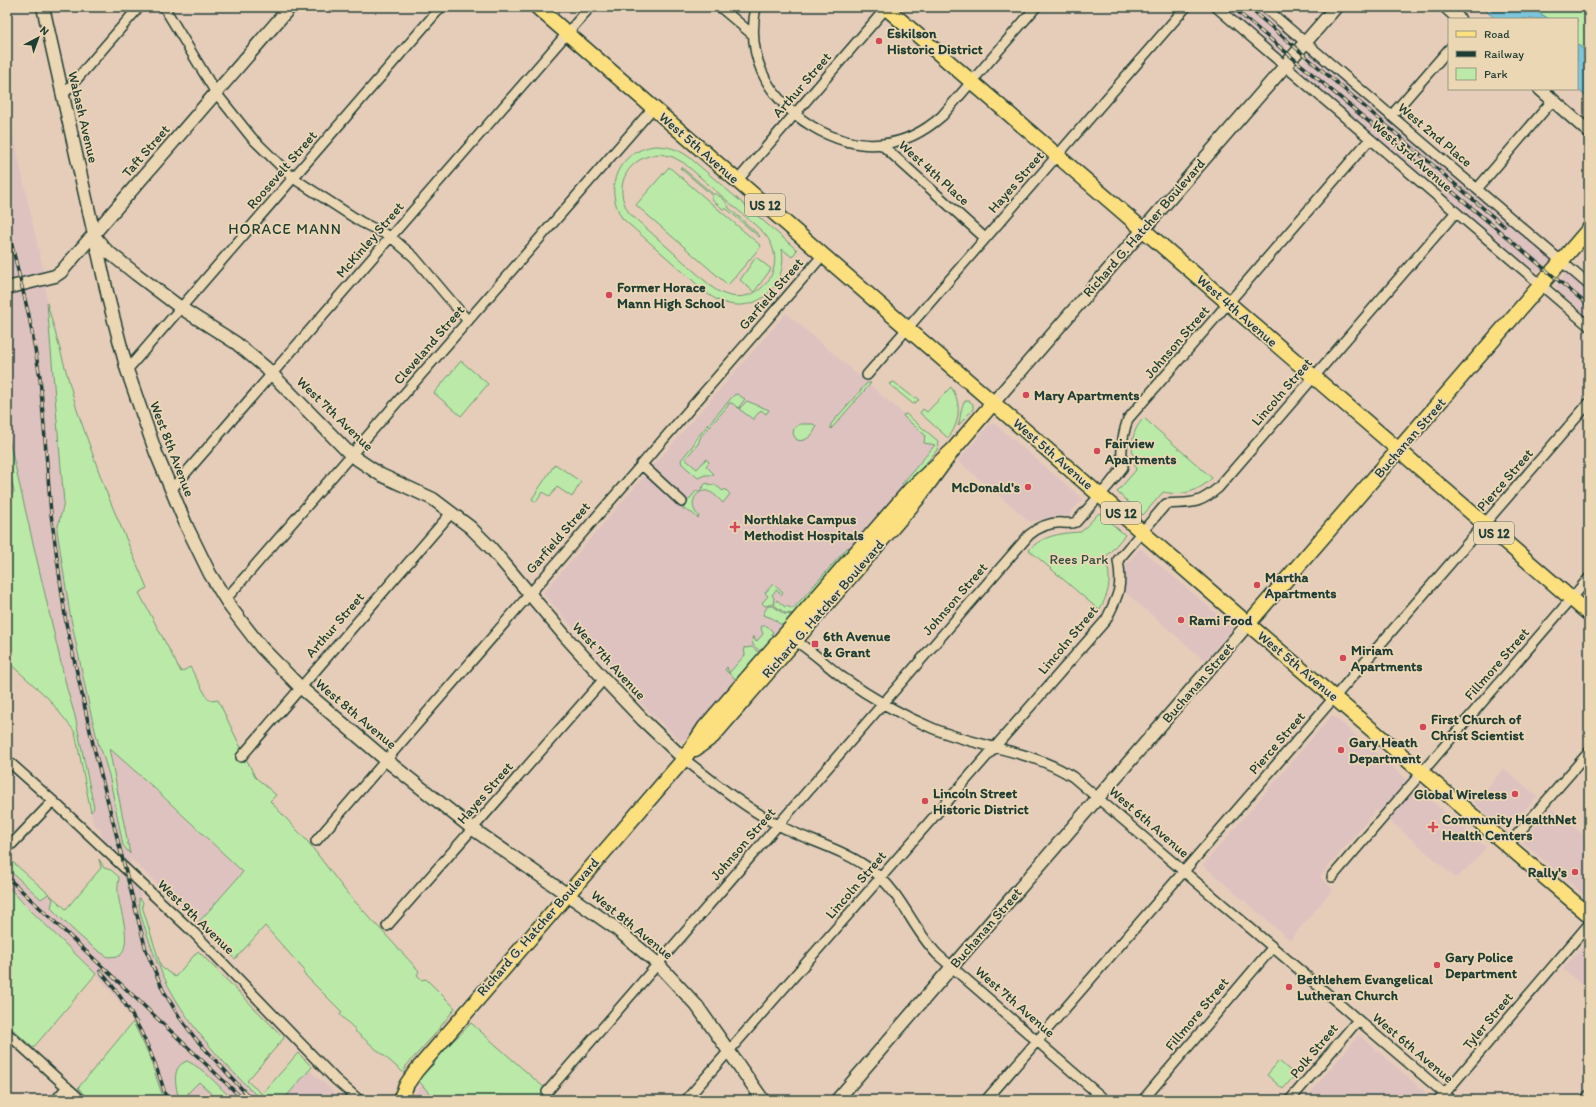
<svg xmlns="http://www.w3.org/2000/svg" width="1596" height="1107" viewBox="0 0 1596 1107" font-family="Itim,sans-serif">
	<rect width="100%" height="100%" fill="#e6cdba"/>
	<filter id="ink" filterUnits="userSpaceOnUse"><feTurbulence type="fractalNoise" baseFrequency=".025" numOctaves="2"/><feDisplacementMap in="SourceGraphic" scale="8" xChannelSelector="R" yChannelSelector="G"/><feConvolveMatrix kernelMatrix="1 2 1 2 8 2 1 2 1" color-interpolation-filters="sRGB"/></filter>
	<g filter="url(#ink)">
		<path fill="#dec2c0" d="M1224,7H1255L1293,40L1280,55Z
			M1311,53L1551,259L1541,270L1537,272L1523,261L1297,69Z
			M7,106L45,279L64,503L57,530L70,614L90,710L99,746L102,752L109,775L123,845L129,852L109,747L243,872L198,923L131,859V863L122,858L117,853L107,845L103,841L100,829L93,823L91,812L94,808L75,716L67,689L7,431Z
			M1568,273L1589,291V318L1556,288V285L1565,274Z
			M786,313L941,446L688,739L680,741L630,693L543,593Z
			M994,423L1083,499L1067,517L1061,516L1047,518L1030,522L958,461L989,425Z
			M1140,548L1233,628L1205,661L1125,592V566Z
			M1332,715L1486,847L1474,862L1456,878L1377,809L1320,877L1333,889L1290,940L1203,865Z
			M1504,768L1537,796L1507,831L1474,803Z
			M1552,808L1589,840V899L1522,842Z
			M7,868L41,899L48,894L53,899L51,908L95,949L108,957L120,956L125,949L126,936L118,893L119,873L133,884L142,893L139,898V903L144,925L158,967L165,982L184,1014L201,1036L214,1053L261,1100H233L207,1075L193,1063L187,1061L175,1082L179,1100H165L141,1037L131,1018L114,995L96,974L24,904L7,885Z
			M1589,940V991L1563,969Z
			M1359,1035L1429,1095L1425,1100H1304Z
			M309,1070L343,1100H283Z
			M199,1082L218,1100H190L188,1093Z
			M422,1085L435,1100H409Z"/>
		<path fill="#bbeaa8" stroke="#6d946e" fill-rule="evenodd" d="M1530,7H1589V54L1577,44V19H1549Z
			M654,146C668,146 678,149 689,157L797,250L792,257L782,249C789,293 745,322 708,294L622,218C603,186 618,152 654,146ZM661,154L673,157L684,163L762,231C797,267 753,317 713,288L629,213C611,185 629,155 661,154Z
			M669,167L761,246L728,285L636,205Z
			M681,167L713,194C719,194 727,201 729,208L760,236L759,237L727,209H723L712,200V195L680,168Z
			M756,257L771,269L754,292L740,280Z
			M47,303L77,410L105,489L147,588L139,593L181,672L190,667L208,699L213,701L218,700L255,777L276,795L270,801L308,842L347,893L419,971L417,975L422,980L426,979L455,1008L434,1035L406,1066L404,1073L355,1031L356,1030L340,1015L342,1012L303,973L305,971L265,926L235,959L198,923L243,872L152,786L109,748L130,854L123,845L109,775L102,752L99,746L90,710L70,614L57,530L64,503Z
			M461,361L488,384L461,416L434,393Z
			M894,382L914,398L915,397L919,400L913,404L889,384Z
			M867,383H871L831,429V424Z
			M951,387C962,403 960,423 948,438L920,413L923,409L927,412Z
			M737,394L745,399L738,408L732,403H729L727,407L701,436L698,444L685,459L697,469L706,459L709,462L706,466L714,474L713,475H705L698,478L682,464L681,460L694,444V441L734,395Z
			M747,401L769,410L766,414L761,410L754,418V420L739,409Z
			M965,401H969L973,404V409L958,426C961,419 960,407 965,401Z
			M906,414L938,441L937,450L905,488L902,484L935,445L924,443L925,435L904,417L903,415Z
			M1144,418L1212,478C1198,492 1182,496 1163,492L1143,515L1117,492L1136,470C1131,450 1129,433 1144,418Z
			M800,424H813L816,426C815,434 805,443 797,440L793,434L794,428Z
			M7,431L67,689L75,716L94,808L91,812L75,732L48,698L7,661V500L14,492L7,458Z
			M555,464L581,482L572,497L557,487L550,497L543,492L536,502L532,499Z
			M706,483L711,485L714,484L723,491L725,489L730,494L723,503C719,499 715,494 710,492C697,486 686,505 699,516L698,518L692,513L681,508L684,506L696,491L699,492Z
			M1099,513L1125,535L1105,558C1112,577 1110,593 1099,610L1029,550C1043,535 1062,533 1081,532Z
			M848,547L851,550L829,576H825L795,614L785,613L774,605L777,600L785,607L787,606L793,609Z
			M773,584L783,593L782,595L776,590L772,595L774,598L773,604L765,606L762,603L768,596L765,593Z
			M768,606H773L784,614L792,615L793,617L785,625L780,624L772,618L763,615L764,612Z
			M762,626H767L773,632L772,633L773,638L761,652L753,645L752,637H754L756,642L763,634L761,628Z
			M744,647L745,648L752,647L760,654L738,681L725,670L727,667L729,673L745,655Z
			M7,857L66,909L101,868L99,859L104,868L111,870L119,877C119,882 117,887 118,892C119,911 133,940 120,956L108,957C86,944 69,926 51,908L53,899L48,894L41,899L7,868Z
			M7,885L24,904L96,974L33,1048L7,1024Z
			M139,898L143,902L142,906L161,967L175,977L198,951L284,1038L247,1081L262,1094L298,1053L312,1067L283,1100H261C211,1051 171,1008 149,940C145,927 138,912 139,898Z
			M133,1022L148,1053L164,1100H91L78,1088Z
			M471,1023L558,1100H435L418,1080L425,1069L427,1070L435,1063V1059C446,1046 460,1036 471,1023Z
			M187,1061C205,1069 219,1087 233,1100H218L199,1082L188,1093L190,1100H179C176,1086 170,1067 187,1061Z
			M1279,1061L1295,1075L1283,1089L1267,1075Z"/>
		<path fill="#7bc5db" stroke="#568f98" d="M1482,7H1530L1549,19H1495Z
			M1577,44L1589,54V99L1577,89Z"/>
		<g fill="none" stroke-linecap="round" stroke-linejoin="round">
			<defs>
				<path id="street" d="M164,7L216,93L252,138L293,178L361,222L391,237L414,257L468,321
					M720,7L752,34
					M756,7C751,30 753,51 762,72C780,114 836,150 882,144C905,142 925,131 942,116L1036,7
					M1216,7L1589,326
					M1264,7L1589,285
					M63,95L139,7
					M1391,116L1449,49
					M882,145L985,238
					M737,181L887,7
					M1477,189L1553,100
					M127,370L441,7
					M867,375L1186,7
					M641,464L682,502
					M171,490L590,7
					M225,600L653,108
					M791,638C810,649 825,664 842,677C870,697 901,715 932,728C978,748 1030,749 1073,777L1452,1100
					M241,757L452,512
					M684,759C714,782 744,807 778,825C808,841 844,849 871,870C902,892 912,929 938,955L1105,1100
					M7,760L53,801L194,933L335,1079L359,1100
					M316,841L823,255
					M12,844L53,801
					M1508,845L1589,752
					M1332,877L1589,578
					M387,926L604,679
					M7,1033L81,1100
					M547,1092L1029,535C1039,527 1051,522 1063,523C1068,523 1071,524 1076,522L1109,485L1123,467C1120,450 1122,436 1128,419L1370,139
					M56,1100L67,1087
					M686,1100L1106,620C1118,596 1123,588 1118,560L1166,504C1191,502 1197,506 1218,488L1456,212
					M986,1100L1589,403
					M1143,1100L1273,947
					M1290,1100L1358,1020
					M1439,1100L1589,924"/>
				<path id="secondary" d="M43,7L109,301L127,370L156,453L187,527L210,574L231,608L261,647L300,687L386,760L473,829L614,927L658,964L697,1006L763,1100
					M1446,7L1459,19
					M1540,89L1589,132
					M95,237L106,250L136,274L181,308L236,343L265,367L351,455L381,475L433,499L470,527L491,548L565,636L604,679L643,720L684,759
					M7,288L55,276L61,272L290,7
					M993,403L1336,7
					M837,1100L1248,624
					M1587,1100L1589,1097"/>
				<path id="primary" d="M537,7L1248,624L1589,915
					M885,7L1589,614
					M1248,624L1589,229
					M695,749L713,736L918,498L953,450L993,403
					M400,1100L407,1084L416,1071L684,759L705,727L910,490L953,450"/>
			</defs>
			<use href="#street" stroke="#1f3d34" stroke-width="12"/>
			<use href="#secondary" stroke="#1f3d34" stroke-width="15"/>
			<use href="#primary" stroke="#1f3d34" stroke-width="17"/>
			<use href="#street" stroke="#ecd7b5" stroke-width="9"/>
			<use href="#secondary" stroke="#ecd7b5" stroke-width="12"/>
			<use href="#primary" stroke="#fce080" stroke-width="14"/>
			<defs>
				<path id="rail" d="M1232,7L1589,306
					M1248,7L1504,226
					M7,225L29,316L40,377L51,514L66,623L93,744L146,950L163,990L180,1018L195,1038L252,1100
					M7,877L244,1100
					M100,971C134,1009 153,1052 167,1100"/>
			</defs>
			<use href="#rail" stroke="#1f3d34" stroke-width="3.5"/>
			<use href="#rail" stroke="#ecd7b5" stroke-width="2" stroke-dasharray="6" stroke-linecap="butt"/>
		</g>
	</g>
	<g fill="#d1495b" stroke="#ecd7b5" stroke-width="1.5">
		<circle cx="879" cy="41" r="4"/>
		<circle cx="609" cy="295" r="4"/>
		<circle cx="1026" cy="395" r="4"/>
		<circle cx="1097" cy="451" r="4"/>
		<circle cx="1028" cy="487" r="4"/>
		<path d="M733 521h4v4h4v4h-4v4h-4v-4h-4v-4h4z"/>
		<circle cx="1257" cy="585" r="4"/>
		<circle cx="1181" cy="620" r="4"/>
		<rect x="811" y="640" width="8" height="8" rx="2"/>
		<circle cx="1343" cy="658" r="4"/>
		<circle cx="1423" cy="727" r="4"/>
		<circle cx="1341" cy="750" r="4"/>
		<circle cx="1515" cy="794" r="4"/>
		<circle cx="925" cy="801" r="4"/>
		<path d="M1431 821h4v4h4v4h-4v4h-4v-4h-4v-4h4z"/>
		<circle cx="1575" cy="872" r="4"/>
		<circle cx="1437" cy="965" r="4"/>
		<circle cx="1289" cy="987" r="4"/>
	</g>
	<g text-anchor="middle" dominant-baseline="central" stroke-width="3.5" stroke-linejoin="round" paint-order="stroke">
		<g fill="#ecd7b5" stroke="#5c6b5b" stroke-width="1">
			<rect x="745" y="194" width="40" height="22" rx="3"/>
			<rect x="1101" y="502" width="40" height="22" rx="3"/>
			<rect x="1474" y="522" width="40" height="22" rx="3"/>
		</g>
		<g font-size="13" font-weight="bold" fill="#1f3d34">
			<text x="765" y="205">US 12</text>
			<text x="1121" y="513">US 12</text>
			<text x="1494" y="533">US 12</text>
		</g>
		<g font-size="14" font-weight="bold" fill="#1f3d34" stroke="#ecd7b5" text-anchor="start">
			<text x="887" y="33">Eskilson<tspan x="887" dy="16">Historic District</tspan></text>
			<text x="617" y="287">Former Horace<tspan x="617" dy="16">Mann High School</tspan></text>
			<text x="1034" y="395">Mary Apartments</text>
			<text x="1105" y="443">Fairview<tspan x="1105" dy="16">Apartments</tspan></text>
			<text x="1020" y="487" text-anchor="end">McDonald's</text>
			<text x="744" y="519">Northlake Campus<tspan x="744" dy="16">Methodist Hospitals</tspan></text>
			<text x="1265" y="577">Martha<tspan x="1265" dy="16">Apartments</tspan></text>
			<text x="1189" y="620">Rami Food</text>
			<text x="823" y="636">6th Avenue<tspan x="823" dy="16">&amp; Grant</tspan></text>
			<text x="1351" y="650">Miriam<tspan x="1351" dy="16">Apartments</tspan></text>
			<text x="1431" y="719">First Church of<tspan x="1431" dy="16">Christ Scientist</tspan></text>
			<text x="1349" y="742">Gary Heath<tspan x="1349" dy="16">Department</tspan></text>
			<text x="933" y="793">Lincoln Street<tspan x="933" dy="16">Historic District</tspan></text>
			<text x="1507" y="794" text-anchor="end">Global Wireless</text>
			<text x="1442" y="819">Community HealthNet<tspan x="1442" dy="16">Health Centers</tspan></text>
			<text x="1567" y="872" text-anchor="end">Rally's</text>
			<text x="1445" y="957">Gary Police<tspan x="1445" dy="16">Department</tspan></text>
			<text x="1297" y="979">Bethlehem Evangelical<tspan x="1297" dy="16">Lutheran Church</tspan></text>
		</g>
		<g font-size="14" fill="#1f3d34" stroke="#ecd7b5">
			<text transform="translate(802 85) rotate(-49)">Arthur Street</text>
			<text transform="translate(83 117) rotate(77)">Wabash Avenue</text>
			<text transform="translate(1435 135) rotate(40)">West 2nd Place</text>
			<text transform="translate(699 148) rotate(41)">West 5th Avenue</text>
			<text transform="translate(146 151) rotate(-49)">Taft Street</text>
			<text transform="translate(1412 156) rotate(41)">West 3rd Avenue</text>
			<text transform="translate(282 170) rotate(-49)">Roosevelt Street</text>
			<text transform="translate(934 173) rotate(42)">West 4th Place</text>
			<text transform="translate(1016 182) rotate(-49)">Hayes Street</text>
			<text transform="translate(1144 228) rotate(-49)">Richard G. Hatcher Boulevard</text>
			<text transform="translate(370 240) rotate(-49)">McKinley Street</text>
			<text transform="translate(771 294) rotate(-49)">Garfield Street</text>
			<text transform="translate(1237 311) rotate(41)">West 4th Avenue</text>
			<text transform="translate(1177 342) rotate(-49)">Johnson Street</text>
			<text transform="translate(429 345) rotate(-49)">Cleveland Street</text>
			<text transform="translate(1282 392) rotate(-49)">Lincoln Street</text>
			<text transform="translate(335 414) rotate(44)">West 7th Avenue</text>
			<text transform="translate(1410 438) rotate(-49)">Buchanan Street</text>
			<text transform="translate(172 449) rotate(69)">West 8th Avenue</text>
			<text transform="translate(1053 454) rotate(41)">West 5th Avenue</text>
			<text transform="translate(1505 480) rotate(-49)">Pierce Street</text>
			<text transform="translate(558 538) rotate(-49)">Garfield Street</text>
			<text transform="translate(955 599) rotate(-49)">Johnson Street</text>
			<text transform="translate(823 609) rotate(-49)">Richard G. Hatcher Boulevard</text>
			<text transform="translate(335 625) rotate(-49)">Arthur Street</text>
			<text transform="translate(1068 640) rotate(-50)">Lincoln Street</text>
			<text transform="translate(609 661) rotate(47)">West 7th Avenue</text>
			<text transform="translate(1497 664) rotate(-49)">Fillmore Street</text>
			<text transform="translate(1298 666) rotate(40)">West 5th Avenue</text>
			<text transform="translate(1198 683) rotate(-49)">Buchanan Street</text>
			<text transform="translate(356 714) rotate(40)">West 8th Avenue</text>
			<text transform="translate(1277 743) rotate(-49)">Pierce Street</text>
			<text transform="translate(485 793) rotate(-49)">Hayes Street</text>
			<text transform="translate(1149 822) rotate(41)">West 6th Avenue</text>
			<text transform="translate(743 844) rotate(-49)">Johnson Street</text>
			<text transform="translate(856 885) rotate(-49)">Lincoln Street</text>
			<text transform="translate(196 917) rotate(44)">West 9th Avenue</text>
			<text transform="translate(632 925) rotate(39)">West 8th Avenue</text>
			<text transform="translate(538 927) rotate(-49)">Richard G. Hatcher Boulevard</text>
			<text transform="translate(986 928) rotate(-49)">Buchanan Street</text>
			<text transform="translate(1015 1002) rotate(41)">West 7th Avenue</text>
			<text transform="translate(1197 1014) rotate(-50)">Fillmore Street</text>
			<text transform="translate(1488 1021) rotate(-50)">Tyler Street</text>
			<text transform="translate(1413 1048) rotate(40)">West 6th Avenue</text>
			<text transform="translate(1314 1051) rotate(-50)">Polk Street</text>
		</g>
		<g font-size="14" fill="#2f4e40" stroke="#ecd7b5">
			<text x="1079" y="559">Rees Park</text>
		</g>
		<g font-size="15" letter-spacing="1" fill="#1f3d34" stroke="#ecd7b5">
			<text x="285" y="229">HORACE MANN</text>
		</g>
	</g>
	<rect width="1596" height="1107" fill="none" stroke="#ecd7b5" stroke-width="24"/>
	<rect x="12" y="12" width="1572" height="1083" fill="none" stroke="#1f3d34" stroke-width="1.5" filter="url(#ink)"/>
	<rect x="1448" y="18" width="130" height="72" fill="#ecd7b5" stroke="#9a9981"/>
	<rect x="1456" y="31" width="20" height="6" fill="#fce080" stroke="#9a9981"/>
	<text x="1484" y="38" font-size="12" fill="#1f3d34">Road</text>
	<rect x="1456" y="51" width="20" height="6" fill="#1f3d34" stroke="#9a9981"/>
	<text x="1484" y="58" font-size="12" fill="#1f3d34">Railway</text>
	<rect x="1456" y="68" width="20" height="12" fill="#bbeaa8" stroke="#9a9981"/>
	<text x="1484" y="78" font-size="12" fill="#1f3d34">Park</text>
	<g transform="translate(38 38) rotate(41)" stroke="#ecd7b5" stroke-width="3" paint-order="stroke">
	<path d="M0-3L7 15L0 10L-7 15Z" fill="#1f3d34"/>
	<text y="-6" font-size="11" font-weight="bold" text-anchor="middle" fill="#1f3d34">N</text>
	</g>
</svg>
